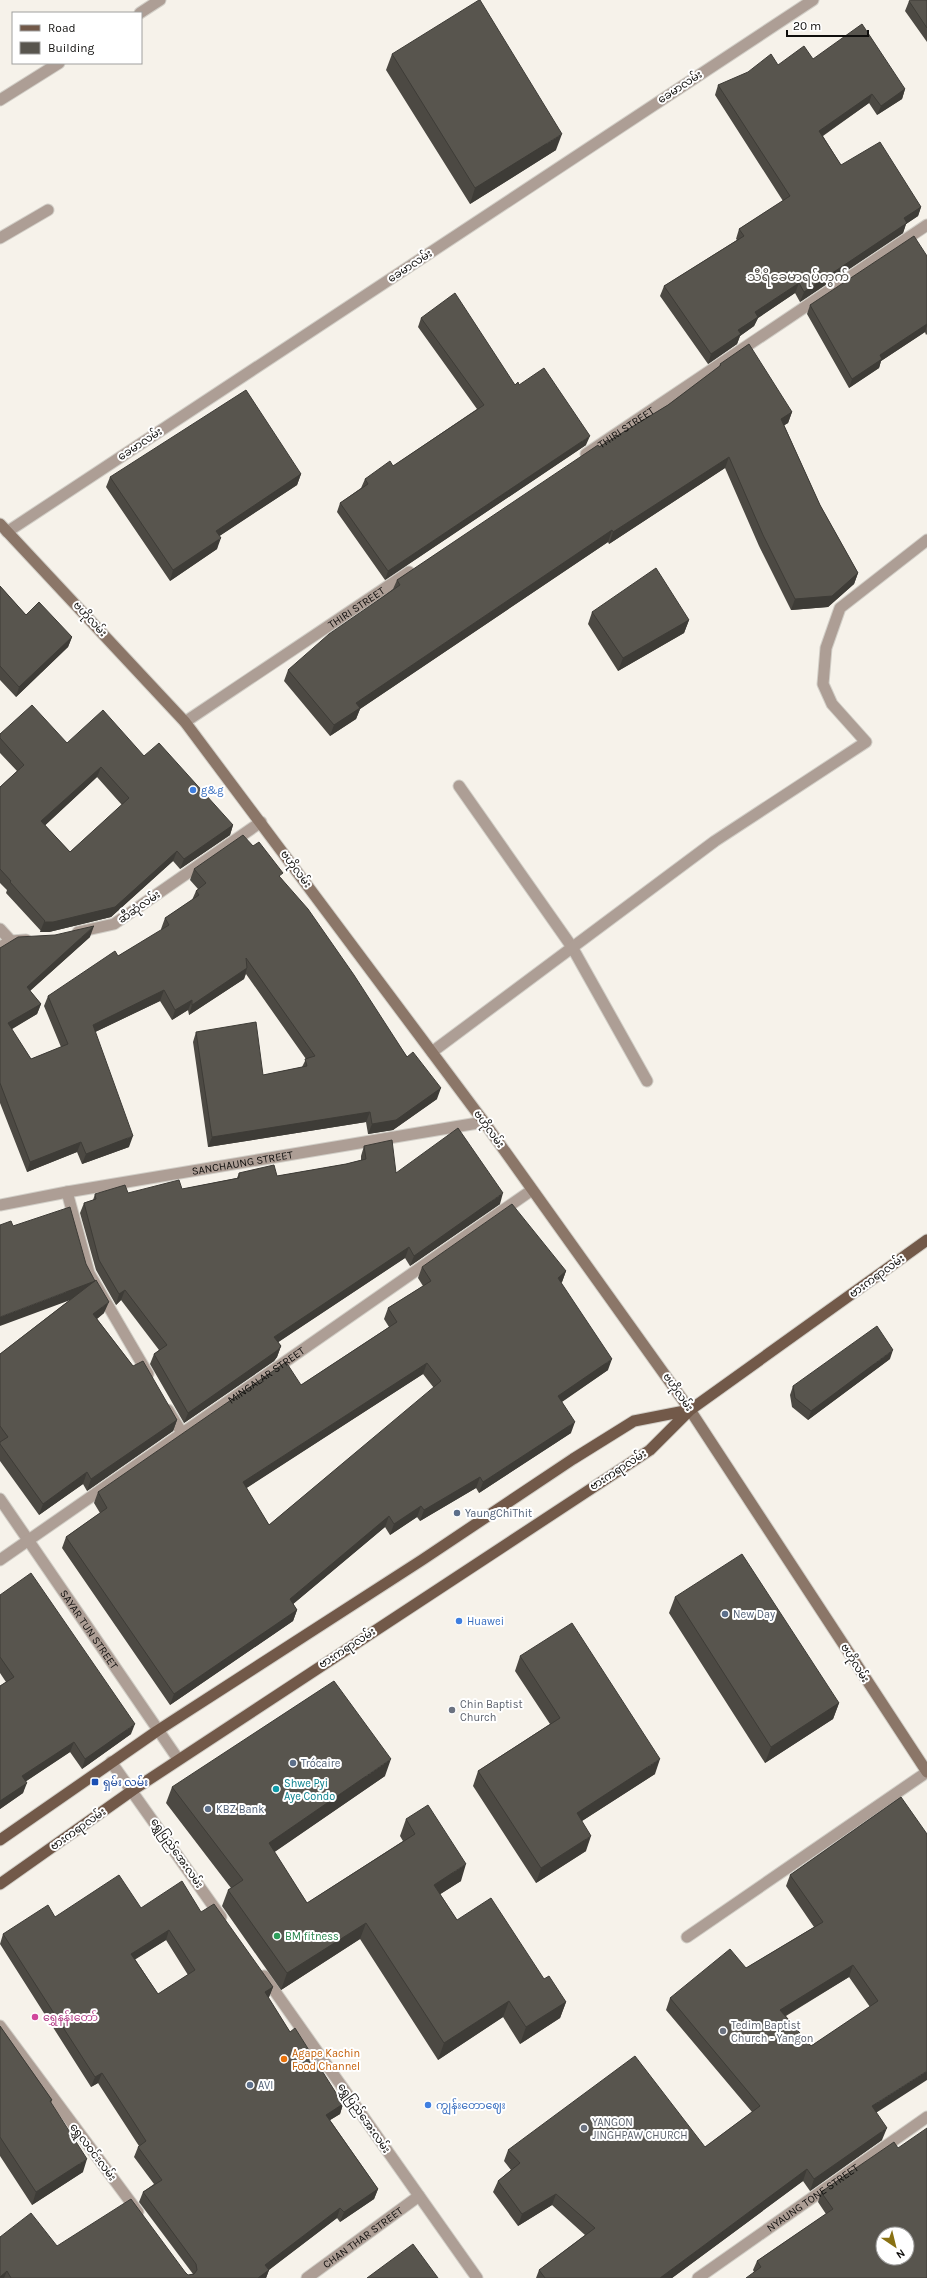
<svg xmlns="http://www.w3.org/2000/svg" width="927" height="2278" viewBox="0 0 927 2278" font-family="Karla,'Noto Sans Myanmar',sans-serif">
	<rect width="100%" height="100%" fill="#f6f2ea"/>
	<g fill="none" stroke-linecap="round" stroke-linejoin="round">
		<defs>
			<g id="minor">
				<path d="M140,13L160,0"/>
				<path d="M0,100L59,63"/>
				<path d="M0,238L48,210"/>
				<path id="s1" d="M586,454L927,225"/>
				<path d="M7,532L813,0"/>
				<path id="s2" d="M185,722L409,572"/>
				<path d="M459,786L572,947L647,1081"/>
				<path d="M0,929L11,941"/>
				<path d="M78,932L114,924L261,822"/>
				<path d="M0,947L11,941L26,940"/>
				<path d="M432,1052L715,841L866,742L832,704L823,684L826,648L840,608L927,540"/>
				<path d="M67,1192L89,1273L148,1374"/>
				<path d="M168,1410L182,1433"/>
				<path id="s3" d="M0,1499L178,1759"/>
				<path id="s4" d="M0,1560L532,1190"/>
				<path d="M111,1762L221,1917"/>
				<path d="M687,1937L927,1772"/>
				<path d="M264,1976L477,2278"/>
				<path d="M0,2026L138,2212"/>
				<path id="s5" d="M307,2278L419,2196"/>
				<path id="s6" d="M698,2278L927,2117"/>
			</g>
			<g id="tertiary">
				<path id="s7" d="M0,1205L67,1192L484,1122"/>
			</g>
			<path id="secondary" d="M0,524L185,722L484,1122L690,1410L927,1772"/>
			<path id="primary" d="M0,1840L157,1731L422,1560L573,1459L634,1421L690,1410
				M0,1884L133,1790L650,1450L690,1410L927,1240"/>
		</defs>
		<use href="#minor" stroke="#d1cec7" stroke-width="13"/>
		<use href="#tertiary" stroke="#d1cec7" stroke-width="13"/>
		<use href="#secondary" stroke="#d1cec7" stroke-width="13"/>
		<use href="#primary" stroke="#d1cec7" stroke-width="13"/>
		<use href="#minor" stroke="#ad9e95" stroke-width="11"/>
		<use href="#tertiary" stroke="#ad9e95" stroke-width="11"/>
		<use href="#secondary" stroke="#8b7668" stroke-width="11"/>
		<use href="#primary" stroke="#725949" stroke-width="11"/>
	</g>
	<path fill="#4c4943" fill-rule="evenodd" d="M927,0V42L905,11L909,1Z
		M392,54L556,150L470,204L386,70Z
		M813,59L905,89L902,99L877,115L869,103L823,136L841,165L921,207L918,216L906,224L903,233L800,302L795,293L758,318L754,326L740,336L737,344L708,364L660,296L664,286L737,240L736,239L739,229L783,201L715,95L718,85L778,65Z
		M927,256V334L926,335L925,332L881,361L879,368L849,388L807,314L810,305Z
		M421,318L515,385H519L586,445L385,580L337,512L340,503L361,488L365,479L393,466L477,409L418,327Z
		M720,364L792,412L788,423L784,425L820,505L858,573L854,584L828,607L791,610L759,546L725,468L609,544L608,542L360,709L356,719L330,736L284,681L288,670L393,589L397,580L599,447L668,405L719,367Z
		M301,474L297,485L219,536L217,549L170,581L106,487L110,477Z
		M0,586L26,615L72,637L68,647L16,697L0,680Z
		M592,612L689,620L684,633L618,671L588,624Z
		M0,734L67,743L144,756L233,825L230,835L180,869L173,861L111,917L49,932H40L41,931L6,893L7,890L0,883V787L17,771L0,753ZM97,777L122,805L70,852L45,825Z
		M194,869L281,878L437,1099L393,1130L368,1134L366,1122L208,1147L193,1042L196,1032L263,1075L302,1067L306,1059L246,974L244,979L189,1015L188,1010L172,1020L160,1001L95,1032L129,1147L82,1164L77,1152L27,1172L0,1103V948L90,937L30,991L41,1004L37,1014L11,1029L31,1059L61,1047L44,1006L48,996L118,956L162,930L161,929L165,918L192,900L196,891L198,889L190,880Z
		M364,1146L396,1173L500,1204L410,1266L405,1258L278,1342L281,1346L277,1357L274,1361L184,1423L150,1364L154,1354L159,1350L121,1300L116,1305L96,1270L80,1213L84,1203L93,1200L95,1194L128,1193L182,1189L237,1178L239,1173L277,1176L346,1164L361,1160V1156Z
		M13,1226L86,1264L104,1313L97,1319L133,1366L177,1420L173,1431L87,1491L83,1484L39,1515L0,1461V1354L71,1299Z
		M422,1267L566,1271L562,1282L561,1283L608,1370L562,1402L571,1433L479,1493L476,1488L420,1521L417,1517L390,1535L385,1527L293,1604L297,1610L293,1621L170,1705L62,1548L66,1537L100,1513L94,1503L98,1492L301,1385L389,1327L384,1319L388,1308L423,1286L418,1278ZM423,1374L434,1388L269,1525L246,1488Z
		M890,1359L808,1420L792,1407L790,1395L793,1386Z
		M0,1595L131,1734L82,1769L70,1752L26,1781L23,1793L0,1809V1686L6,1682L0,1673Z
		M675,1597L839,1703L833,1719L765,1763L669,1613Z
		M520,1656L655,1774L582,1821L586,1851L536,1883L473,1786L478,1771L550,1724L515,1671Z
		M385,1776L274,1852L307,1903L403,1841L400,1836L406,1819L461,1881L440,1894L457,1920L544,1979L566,2002L560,2018L520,2044L503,2017L438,2060L360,1939L281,1990L222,1906L228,1890L231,1888L166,1803L172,1787Z
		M901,1797L876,2112L882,2140L810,2191L803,2181L672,2278H536L539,2270L585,2235L552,2205L518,2226L493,2192L498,2181L511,2170L504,2161L508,2150L705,2147L752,2112L666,2010L670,1998L746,1968L814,1927L786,1886L790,1875ZM849,1977L870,2007L811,2046L786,2016Z
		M141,1908L201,1912L273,1987L269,1997L268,1998L290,2032L343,2104L340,2114L330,2120L378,2189L374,2199L340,2222L337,2218L269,2270L266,2278H0V2237L57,2246L185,2272L188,2275L193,2274L139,2202L143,2192L154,2184L134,2157L138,2147L139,2146L98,2083L91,2087L0,1944L3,1934L55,1917ZM166,1940L188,1975L158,1994L135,1959Z
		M0,2026L52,2100L51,2103L83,2172L32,2205L0,2156Z
		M898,2148L927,2278L754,2272L753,2270L757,2261L826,2214L818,2202L821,2192Z"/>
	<path fill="#3e3c37" d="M905,89L902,99L877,115L881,106Z
		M872,94L869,103L816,140L819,131Z
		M562,134L556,150L470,204L475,188Z
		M921,207L918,216L906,224L903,233L800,302L804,292L904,218Z
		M799,283L795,293L758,318L754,326L740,336L737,344L708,364L711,354L738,330L755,312Z
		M927,324V326L925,332L881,361L879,368L849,388L852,379L880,355Z
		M792,412L788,423L777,430L781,419Z
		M590,436L586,445L385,580L388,571Z
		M729,457L725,468L609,544L613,532Z
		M301,474L297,485L212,541L216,531Z
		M612,530L608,542L360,709L356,719L330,736L334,725L356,703Z
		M221,538L217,549L170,581L173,570Z
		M858,573L854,584L828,607L791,610L795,599Z
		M689,620L684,633L618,671L623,658Z
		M72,637L68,647L16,697L19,687Z
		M101,767L97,777L38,832L41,821Z
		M233,825L230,835L180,869L184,859Z
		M177,851L173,861L111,917L49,932H40L44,922Z
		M94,926L90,937L23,997L27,987Z
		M247,968L244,979L189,1015L192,1005Z
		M164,990L160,1001L89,1035L93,1025Z
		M192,1000L188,1010L172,1020L175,1010Z
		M41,1004L37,1014L4,1034L8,1023Z
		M441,1088L437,1099L393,1130L368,1134L372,1124Z
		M370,1112L366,1122L208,1147L212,1137Z
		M133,1136L129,1147L82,1164L86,1154Z
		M81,1142L77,1152L27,1172L30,1162Z
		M503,1193L500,1204L410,1266L414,1256Z
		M409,1247L405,1258L271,1347L274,1337Z
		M566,1271L562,1282L554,1289L558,1278Z
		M95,1281L92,1292L0,1326V1317Z
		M125,1290L121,1300L116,1305L119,1294Z
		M109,1302L104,1313L88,1326L93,1314Z
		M281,1346L277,1357L274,1361L184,1423L188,1413Z
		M893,1350L890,1359L808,1420L811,1411Z
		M612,1359L608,1370L554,1407L558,1396Z
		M427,1363L423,1374L239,1493L243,1482Z
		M177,1420L173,1431L87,1491L91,1479Z
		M575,1422L571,1433L479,1493L483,1482Z
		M87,1472L83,1484L39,1515L43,1504Z
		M480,1477L476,1488L420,1521L424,1510Z
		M421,1506L417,1517L390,1535L394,1524Z
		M389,1516L385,1527L286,1610L290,1599Z
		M297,1610L293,1621L170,1705L174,1694Z
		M839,1703L833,1719L765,1763L771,1747Z
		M135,1724L131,1734L82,1769L85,1759Z
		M74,1742L70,1752L19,1786L22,1776Z
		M391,1759L385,1776L263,1860L269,1843Z
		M660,1759L655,1774L571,1828L577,1813Z
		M27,1783L23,1793L0,1809V1801Z
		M591,1836L586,1851L536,1883L541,1868Z
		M466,1864L461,1881L428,1902L434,1885Z
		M366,1923L360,1939L281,1990L287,1973Z
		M169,1930L166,1940L128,1964L131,1954Z
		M853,1965L849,1977L776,2021L780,2010Z
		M273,1987L269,1997L261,2002L265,1992Z
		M509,2001L503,2017L438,2060L444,2043Z
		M566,2002L560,2018L520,2044L526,2027Z
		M927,2071V2080L868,2118L872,2106Z
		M102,2073L98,2083L91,2087L95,2077Z
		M343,2104L340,2114L322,2125L326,2115Z
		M887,2128L882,2140L810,2191L814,2179Z
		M87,2159L83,2172L32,2205L36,2192Z
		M807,2169L803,2181L672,2278H660Z
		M378,2189L374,2199L340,2222L344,2212Z
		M556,2194L552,2205L518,2226L522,2214Z
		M340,2208L337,2218L262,2275L265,2265Z
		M269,2270L266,2278H258Z
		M7,2271L4,2278H0V2277Z"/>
	<path fill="#58554e" stroke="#3e3c37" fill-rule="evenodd" d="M479,0H480L562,134L475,188L392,54Z
		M911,0H927V28L909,1Z
		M862,24L905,89L881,106L872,94L819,131L841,165L880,142L921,207L904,218L907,223L804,292L799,283L755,312L758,317L738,330L741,334L711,354L664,286L744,236L739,229L790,196L718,85L748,72L771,54L778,65L804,46L813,59Z
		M914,236L927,256V324L880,355L882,359L852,379L810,305Z
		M455,293L515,385L518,382L519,385L544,368L590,436L388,571L340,503L368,484L365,479L390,461L393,466L484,405L421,318Z
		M749,344L792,412L781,419L820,505L858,573L832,596L795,599L763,535L729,457L613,532L612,530L356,703L360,708L334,725L288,670L329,634L400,585L397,580L598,445L599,447L668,405L721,365L720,364Z
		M246,390L301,474L216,531L221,538L173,570L110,477Z
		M656,568L689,620L623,658L592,612Z
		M0,586L26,615L39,602L72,637L19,687L0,666Z
		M32,705L67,743L103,710L144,756L159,743L233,825L184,859L177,851L115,907L53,922H44L45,921L10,882L11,881L0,869V787L24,765L0,738V734ZM101,767L129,798L70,852L41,821Z
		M243,835L253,846L259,842L283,873L279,876L308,909L354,975L407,1057L413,1052L441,1088L396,1120L372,1124L370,1112L212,1137L196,1032L256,1022L263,1075L307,1066L305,1059L315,1056L246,958L247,968L192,1005V1000L175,1010L164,990L93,1025L133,1136L86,1154L81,1142L30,1162L0,1083V948L18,937L55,935L94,926L27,987L41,1004L8,1023L31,1059L68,1044L48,996L115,951L118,956L169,925L165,918L199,895L196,891L206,883L194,869Z
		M458,1128L503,1193L414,1256L409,1247L274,1337L281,1346L278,1350L188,1413L154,1354L167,1345L125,1290L119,1294L99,1260L84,1203L96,1199L95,1194L125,1185L128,1193L179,1180L182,1189L239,1178V1173L274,1165L277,1176L346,1164L366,1159L364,1146L392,1140L396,1173Z
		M512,1204L566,1271L558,1278L612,1359L558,1396L575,1422L483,1482L480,1477L424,1510L421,1506L394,1524L389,1516L290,1599L297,1610L174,1694L66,1537L107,1508L98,1492L286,1362L301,1385L397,1322L388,1308L431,1281L422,1267ZM427,1363L441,1381L269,1525L243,1482Z
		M70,1207L86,1264L95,1281L0,1317V1225L11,1221L13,1226Z
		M96,1280L109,1302L93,1314L133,1366L143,1361L177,1420L91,1479L87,1472L43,1504L0,1444V1442L8,1437L0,1426V1354Z
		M877,1326L893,1350L811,1411L795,1398L793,1386Z
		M742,1554L839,1703L771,1747L675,1597Z
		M31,1573L135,1724L85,1759L74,1742L22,1776L27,1783L0,1801V1686L14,1677L0,1657V1595Z
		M572,1623L660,1759L577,1813L591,1836L541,1868L478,1771L560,1718L520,1656Z
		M334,1681L391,1759L269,1843L307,1903L415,1834L406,1819L428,1805L466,1864L434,1885L457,1920L491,1898L544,1979L549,1976L566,2002L526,2027L509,2001L444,2043L366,1923L287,1973L228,1890L243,1880L172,1787Z
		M901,1797L927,1834V2071L872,2106L887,2128L814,2179L807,2169L660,2278H545L539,2270L595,2228L556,2194L522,2214L498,2181L520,2163L508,2150L635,2056L705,2147L760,2106L670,1998L730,1949L746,1968L823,1922L790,1875ZM853,1965L878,2001L811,2046L780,2010Z
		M119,1875L141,1908L182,1881L201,1912L214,1904L273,1987L265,1992L290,2032L295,2028L343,2104L326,2115L378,2189L344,2212L340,2208L265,2265L269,2270L258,2278H11L7,2271L0,2277V2237L31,2213L57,2246L131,2199L185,2272L188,2275L194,2274L197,2270L196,2264L143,2192L162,2180L138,2147L146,2141L102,2073L95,2077L3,1934L48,1905L55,1917ZM169,1930L195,1970L158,1994L131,1954Z
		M0,2026L52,2100L50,2101L87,2159L36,2192L0,2137Z
		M927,2128V2278H746L761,2267L757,2261L833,2209L821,2192L894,2142L898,2148ZM883,2234H907V2258H883Z
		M413,2244L438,2278H367Z"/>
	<g fill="#3f7fe0" stroke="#fff" stroke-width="1.5">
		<circle cx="193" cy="790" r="4"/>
		<circle cx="459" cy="1621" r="4"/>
		<circle cx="428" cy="2105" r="4"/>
	</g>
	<g fill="#5c6f8a" stroke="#fff" stroke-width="1.5">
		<circle cx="457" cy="1513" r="4"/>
		<circle cx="725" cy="1614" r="4"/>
		<circle cx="293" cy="1763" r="4"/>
		<circle cx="208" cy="1809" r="4"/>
		<circle cx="250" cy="2085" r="4"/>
	</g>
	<g fill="#6b7280" stroke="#fff" stroke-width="1.5">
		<circle cx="452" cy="1710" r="4"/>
		<circle cx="723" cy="2031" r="4"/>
		<circle cx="584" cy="2128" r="4"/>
	</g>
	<rect fill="#1a4fb4" stroke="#fff" stroke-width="1.5" x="91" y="1778" width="8" height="8" rx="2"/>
	<circle fill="#0f9aa8" stroke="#fff" stroke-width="1.5" cx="276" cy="1789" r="4"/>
	<circle fill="#2e9e5b" stroke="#fff" stroke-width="1.5" cx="277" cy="1936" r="4"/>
	<circle fill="#d1479c" stroke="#fff" stroke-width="1.5" cx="35" cy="2017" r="4"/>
	<circle fill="#e8710a" stroke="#fff" stroke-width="1.5" cx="284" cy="2059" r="4"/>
	<g text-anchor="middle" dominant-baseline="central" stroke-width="4" stroke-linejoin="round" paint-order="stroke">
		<g font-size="11" fill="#100f0d" stroke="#fff">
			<text transform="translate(680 87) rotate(-33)">ခေမာလမ်း</text>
			<text transform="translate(410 266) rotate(-33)">ခေမာလမ်း</text>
			<text stroke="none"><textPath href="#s1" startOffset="48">THIRI STREET</textPath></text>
			<text transform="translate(140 444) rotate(-33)">ခေမာလမ်း</text>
			<text stroke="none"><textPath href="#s2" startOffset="206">THIRI STREET</textPath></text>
			<text transform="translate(90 619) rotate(47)">ဗဟိုလမ်း</text>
			<text transform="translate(296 869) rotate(53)">ဗဟိုလမ်း</text>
			<text transform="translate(139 907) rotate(-35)">ဆီဆုံလမ်း</text>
			<text transform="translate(489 1129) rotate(54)">ဗဟိုလမ်း</text>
			<text stroke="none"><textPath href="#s7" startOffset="246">SANCHAUNG STREET</textPath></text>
			<text transform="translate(877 1276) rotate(-36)">ဗားကရာလမ်း</text>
			<text stroke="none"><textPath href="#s4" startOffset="324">MINGALAR STREET</textPath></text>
			<text transform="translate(678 1392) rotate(55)">ဗဟိုလမ်း</text>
			<text transform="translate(618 1470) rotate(-33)">ဗားကရာလမ်း</text>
			<text stroke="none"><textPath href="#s3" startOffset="158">SAYAR TUN STREET</textPath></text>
			<text transform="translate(347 1648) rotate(-33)">ဗားကရာလမ်း</text>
			<text transform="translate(855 1663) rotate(58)">ဗဟိုလမ်း</text>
			<text transform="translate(78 1829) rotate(-35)">ဗားကရာလမ်း</text>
			<text transform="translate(177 1853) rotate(55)">ရွှေပြည်အေးလမ်း</text>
			<text transform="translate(364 2118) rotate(55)">ရွှေပြည်အေးလမ်း</text>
			<text transform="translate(93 2152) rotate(53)">ရွှေလဝင်းလမ်း</text>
			<text stroke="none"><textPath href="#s6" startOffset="140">NYAUNG TONE STREET</textPath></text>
			<text stroke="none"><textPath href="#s5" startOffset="69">CHAN THAR STREET</textPath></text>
		</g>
		<g font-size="11" fill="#366cbe" stroke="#fff" text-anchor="start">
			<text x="201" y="790">g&amp;g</text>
			<text x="467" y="1621">Huawei</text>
			<text x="436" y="2105">ကျွန်းတောဈေး</text>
		</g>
		<g font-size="11" fill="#4e5e75" stroke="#fff" text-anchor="start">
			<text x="465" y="1513">YaungChiThit</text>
			<text x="733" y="1614">New Day</text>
			<text x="301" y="1763">Trócaire</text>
			<text x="216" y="1809">KBZ Bank</text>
			<text x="258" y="2085">AVI</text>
		</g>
		<g font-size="11" fill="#5b616d" stroke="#fff" text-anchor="start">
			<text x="460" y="1704">Chin Baptist<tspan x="460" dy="13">Church</tspan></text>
			<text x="731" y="2025">Tedim Baptist<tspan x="731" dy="13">Church - Yangon</tspan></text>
			<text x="592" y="2122">YANGON<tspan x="592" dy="13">JINGHPAW CHURCH</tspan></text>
		</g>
		<g font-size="11" fill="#164399" stroke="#fff" text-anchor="start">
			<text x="103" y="1782">ရှမ်း လမ်း</text>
		</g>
		<g font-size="11" fill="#0d838f" stroke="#fff" text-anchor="start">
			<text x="284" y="1783">Shwe Pyi<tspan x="284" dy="13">Aye Condo</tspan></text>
		</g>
		<g font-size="11" fill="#27864d" stroke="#fff" text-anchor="start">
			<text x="285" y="1936">BM fitness</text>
		</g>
		<g font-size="11" fill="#b23c85" stroke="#fff" text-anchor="start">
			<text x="43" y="2017">ရွှေနန်းတော်</text>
		</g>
		<g font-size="11" fill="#c56008" stroke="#fff" text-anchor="start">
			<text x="292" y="2053">Agape Kachin<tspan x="292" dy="13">Food Channel</tspan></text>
		</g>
		<g font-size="13" fill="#514d47" stroke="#fff">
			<text x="798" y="276">သီရိခေမာရပ်ကွက်</text>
		</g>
	</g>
	<rect x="12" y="12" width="130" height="52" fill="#ffffff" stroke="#9f9f9e"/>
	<rect x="20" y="25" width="20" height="6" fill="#725949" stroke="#9f9f9e"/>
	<text x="48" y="32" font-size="12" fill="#100f0d">Road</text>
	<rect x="20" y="42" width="20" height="12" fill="#58554e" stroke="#9f9f9e"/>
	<text x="48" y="52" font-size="12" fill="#100f0d">Building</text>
	<g transform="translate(895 2246) rotate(145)"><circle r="19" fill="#ffffff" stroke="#9f9f9e"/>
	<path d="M0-3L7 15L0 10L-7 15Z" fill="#897113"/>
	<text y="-6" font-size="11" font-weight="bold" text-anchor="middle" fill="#100f0d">N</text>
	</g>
	<path d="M787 30v6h81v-6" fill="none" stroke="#100f0d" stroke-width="2"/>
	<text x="793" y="30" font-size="12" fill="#100f0d" stroke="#ffffff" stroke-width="3" paint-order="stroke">20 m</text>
</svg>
